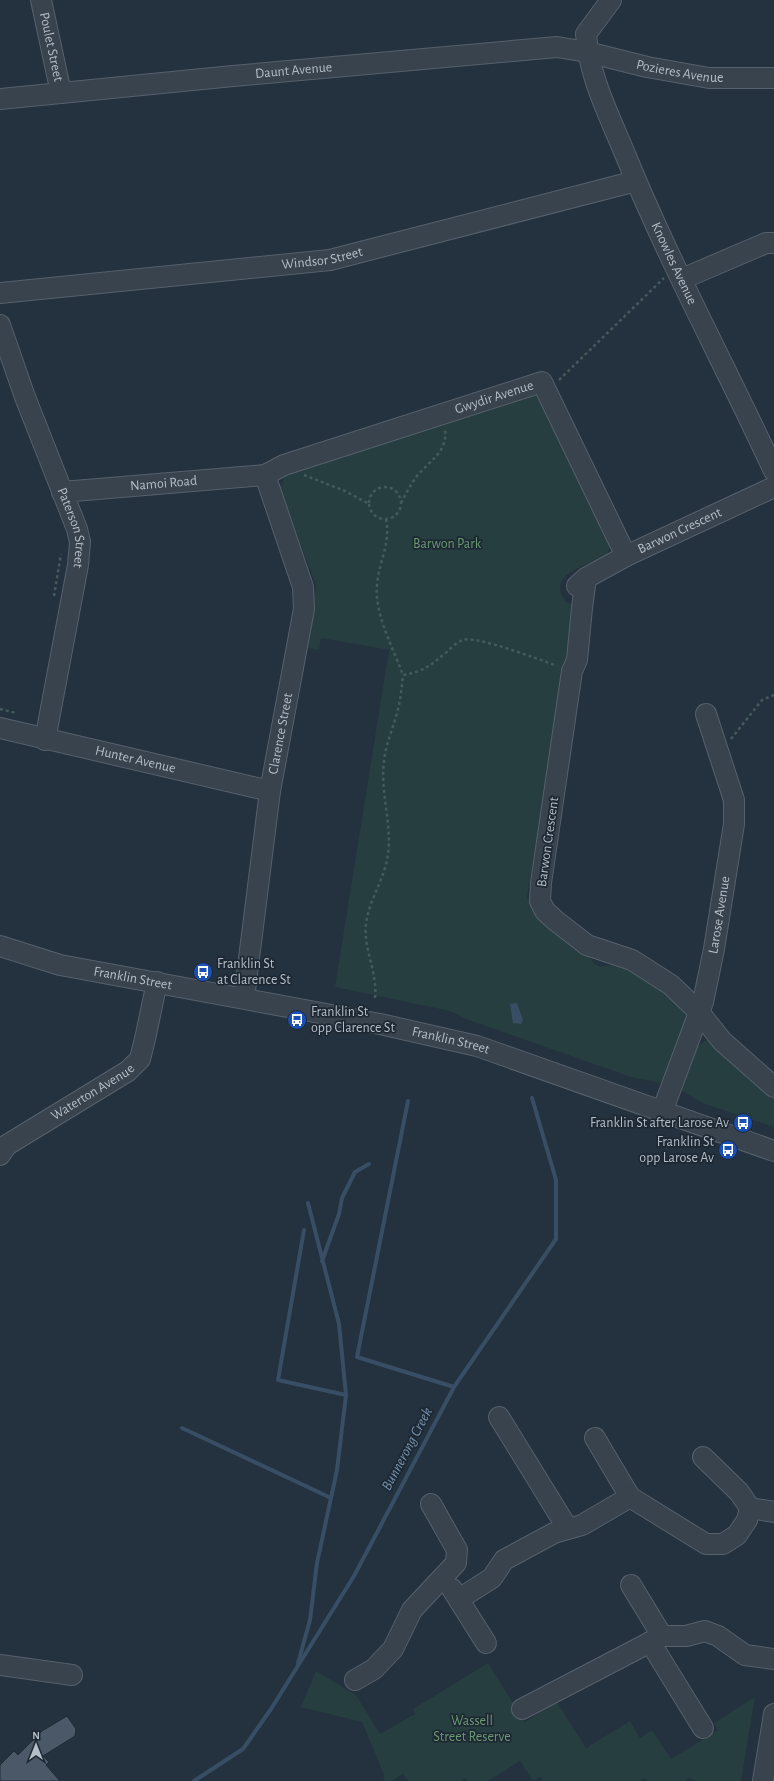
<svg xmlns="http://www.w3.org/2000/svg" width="774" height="1781" viewBox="0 0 774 1781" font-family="'Alegreya Sans',sans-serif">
	<rect width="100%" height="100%" fill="#24313e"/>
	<path fill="#263e3f" d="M536,393L611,545L607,554C593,564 554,571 561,593C563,600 567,603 574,605L575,610L527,897L533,910L539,917L590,956C597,974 609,962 621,966C649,974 669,994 688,1014V1020L661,1083L631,1077L466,1019L450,1011L335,987L389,650L321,638L319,650L308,648L316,585L279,487L283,482L284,474Z
		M708,1040L774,1095V1127L705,1104L678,1089C685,1073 690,1046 708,1040Z
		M488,1663L525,1722L557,1702L586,1748L630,1721L640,1738L652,1730L671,1759L718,1730L714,1723L755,1697L741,1781H696L689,1778L684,1781H647L645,1778L640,1781H543L540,1777L533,1781L520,1761L488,1781H468L465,1778L460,1781H408L403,1774L391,1781H383L384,1775L362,1722L301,1707L316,1671L356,1695L380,1734L415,1714L413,1709Z"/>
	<path fill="#384e65" d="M517,1003L523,1020L521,1024L513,1023L510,1004Z"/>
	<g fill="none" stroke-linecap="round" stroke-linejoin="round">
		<path stroke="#384e65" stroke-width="4" d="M408,1101L357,1357L454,1387
			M304,1230L278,1380L346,1395
			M322,1261L339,1214L342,1198L355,1172L369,1164
			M182,1428L331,1498
			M298,1663L310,1620L317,1563L337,1470L346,1395L339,1324L308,1203
			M194,1781L243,1749L271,1709L354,1576L454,1387L556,1239V1180L532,1098"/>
	</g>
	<path fill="#4a5867" stroke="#1f2a35" d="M67,1716L76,1729L75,1736L43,1756L49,1762L46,1765L60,1781H0V1765L14,1751L18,1755L42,1731Z"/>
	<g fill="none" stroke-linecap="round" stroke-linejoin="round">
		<defs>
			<g id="minor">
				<path id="s1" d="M41,0L61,93"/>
				<path id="s2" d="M611,0L586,34C589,77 609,115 625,154C669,262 725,365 774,471"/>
				<path id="s3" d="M0,99L233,76L557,47L587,52L647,67L709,78H774"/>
				<path d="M682,279L766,243H774"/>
				<path id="s4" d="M0,293L330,260L636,181"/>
				<path id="s5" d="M0,325L25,397L77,529L80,542L78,565L45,740"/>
				<path id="s6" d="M62,492L265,475L284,465L542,382L626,556"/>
				<path d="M586,578L582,608L577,660L572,671L541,883L540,901L545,911L556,921L587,945L632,960L671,985L699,1012L722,1041L774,1087"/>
				<path id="s7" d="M577,586L586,578L626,556L774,487"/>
				<path id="s8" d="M0,728L270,791"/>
				<path id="s9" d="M0,946L60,965L380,1024L477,1046L774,1151"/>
				<path id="s10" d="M244,998L270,791L304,609L303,587L265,475"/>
				<path id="s11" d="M662,1112L703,1002L714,949L734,824V800L706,714"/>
				<path id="s12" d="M0,1155L7,1145L128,1071L140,1059L145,1039L157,982"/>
				<path d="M499,1417L568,1529"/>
				<path d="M595,1438L630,1497L706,1544H723L737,1535L747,1520L750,1508L739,1492L703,1457"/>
				<path d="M750,1508L774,1512"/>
				<path d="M631,1585L662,1636"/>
				<path d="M452,1589L486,1643"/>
				<path d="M459,1599L492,1578L504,1560L554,1533L582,1525L630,1497"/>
				<path d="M650,1642L703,1728"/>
				<path d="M0,1665L72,1675"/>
				<path d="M355,1680L374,1669L393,1649L412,1610L456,1563L457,1550L431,1504"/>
				<path d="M522,1709L662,1636H686L705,1631L718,1636L745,1655L774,1659"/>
				<path d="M763,1781L774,1714"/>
			</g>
		</defs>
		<use href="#minor" stroke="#56616c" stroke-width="22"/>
		<path stroke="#445b5c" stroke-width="2.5" stroke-dasharray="3 3" stroke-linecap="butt" d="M559,380L664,278
			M304,475L345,491L369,504
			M369 503a16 16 0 1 1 32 0a16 16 0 1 1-32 0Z
			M401,503C406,494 410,485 417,476C430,460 448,452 445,429
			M386,519C391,544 379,560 377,585C374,613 393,648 403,675C424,672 432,664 448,651C452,647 457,642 463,640C475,635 541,660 557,666
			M54,596L61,554
			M0,709L16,713
			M731,739L762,700L774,695
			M375,998C378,973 363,949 366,924C369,899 385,879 388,854C392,823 380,792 384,761C386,742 395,724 399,705C401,695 402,685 403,675"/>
		<use href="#minor" stroke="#38434e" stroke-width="20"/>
	</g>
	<defs>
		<symbol id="bus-disc" viewBox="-11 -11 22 22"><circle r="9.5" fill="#1a4fb4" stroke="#1d2833"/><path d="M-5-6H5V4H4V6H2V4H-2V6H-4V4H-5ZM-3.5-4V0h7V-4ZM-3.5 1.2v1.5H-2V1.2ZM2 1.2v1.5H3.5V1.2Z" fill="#fff"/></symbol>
	</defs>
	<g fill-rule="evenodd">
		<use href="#bus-disc" x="192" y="961" width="22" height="22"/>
		<use href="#bus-disc" x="286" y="1009" width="22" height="22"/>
		<use href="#bus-disc" x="732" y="1112" width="22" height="22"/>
		<use href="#bus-disc" x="717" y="1139" width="22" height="22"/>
	</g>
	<g text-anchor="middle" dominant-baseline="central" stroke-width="3.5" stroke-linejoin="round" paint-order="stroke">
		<g font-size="14" fill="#b4bec9" stroke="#1d2833">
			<text stroke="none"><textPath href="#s1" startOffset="48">Poulet Street</textPath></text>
			<text stroke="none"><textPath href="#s3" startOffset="685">Pozieres Avenue</textPath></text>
			<text stroke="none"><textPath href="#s3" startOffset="295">Daunt Avenue</textPath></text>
			<text stroke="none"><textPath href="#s4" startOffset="324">Windsor Street</textPath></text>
			<text stroke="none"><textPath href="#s2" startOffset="289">Knowles Avenue</textPath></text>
			<text stroke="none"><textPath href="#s6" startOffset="446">Gwydir Avenue</textPath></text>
			<text stroke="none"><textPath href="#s6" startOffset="102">Namoi Road</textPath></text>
			<text stroke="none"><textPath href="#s5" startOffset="216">Paterson Street</textPath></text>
			<text stroke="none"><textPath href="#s7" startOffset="117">Barwon Crescent</textPath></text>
			<text stroke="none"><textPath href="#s10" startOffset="267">Clarence Street</textPath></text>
			<text stroke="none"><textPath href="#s8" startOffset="139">Hunter Avenue</textPath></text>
			<text transform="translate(548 842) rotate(-82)">Barwon Crescent</text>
			<text stroke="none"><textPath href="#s11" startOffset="206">Larose Avenue</textPath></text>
			<text stroke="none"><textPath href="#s9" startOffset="137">Franklin Street</textPath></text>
			<text stroke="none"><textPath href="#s9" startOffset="461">Franklin Street</textPath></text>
			<text stroke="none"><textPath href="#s12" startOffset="113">Waterton Avenue</textPath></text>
		</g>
		<g font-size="14" fill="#6b9a73" stroke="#1d2833">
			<text x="447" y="544">Barwon Park</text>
			<text x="472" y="1721">Wassell<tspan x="472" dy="16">Street Reserve</tspan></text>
		</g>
		<g font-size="14" fill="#b4bec9" stroke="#1d2833" text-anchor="start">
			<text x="217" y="964">Franklin St<tspan x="217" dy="16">at Clarence St</tspan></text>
			<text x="311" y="1012">Franklin St<tspan x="311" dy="16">opp Clarence St</tspan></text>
			<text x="729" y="1123" text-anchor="end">Franklin St after Larose Av</text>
			<text x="714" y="1142" text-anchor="end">Franklin St<tspan x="714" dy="16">opp Larose Av</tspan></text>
		</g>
		<g font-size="15" font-style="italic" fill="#7490ac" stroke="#1d2833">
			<text transform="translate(407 1449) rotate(-62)">Bunnerong Creek</text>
		</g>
	</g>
	<g transform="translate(36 1745)" stroke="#1d2833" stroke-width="3" paint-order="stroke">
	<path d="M0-3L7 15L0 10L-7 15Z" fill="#b4bec9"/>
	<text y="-6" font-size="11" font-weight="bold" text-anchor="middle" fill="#b4bec9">N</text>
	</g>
</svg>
